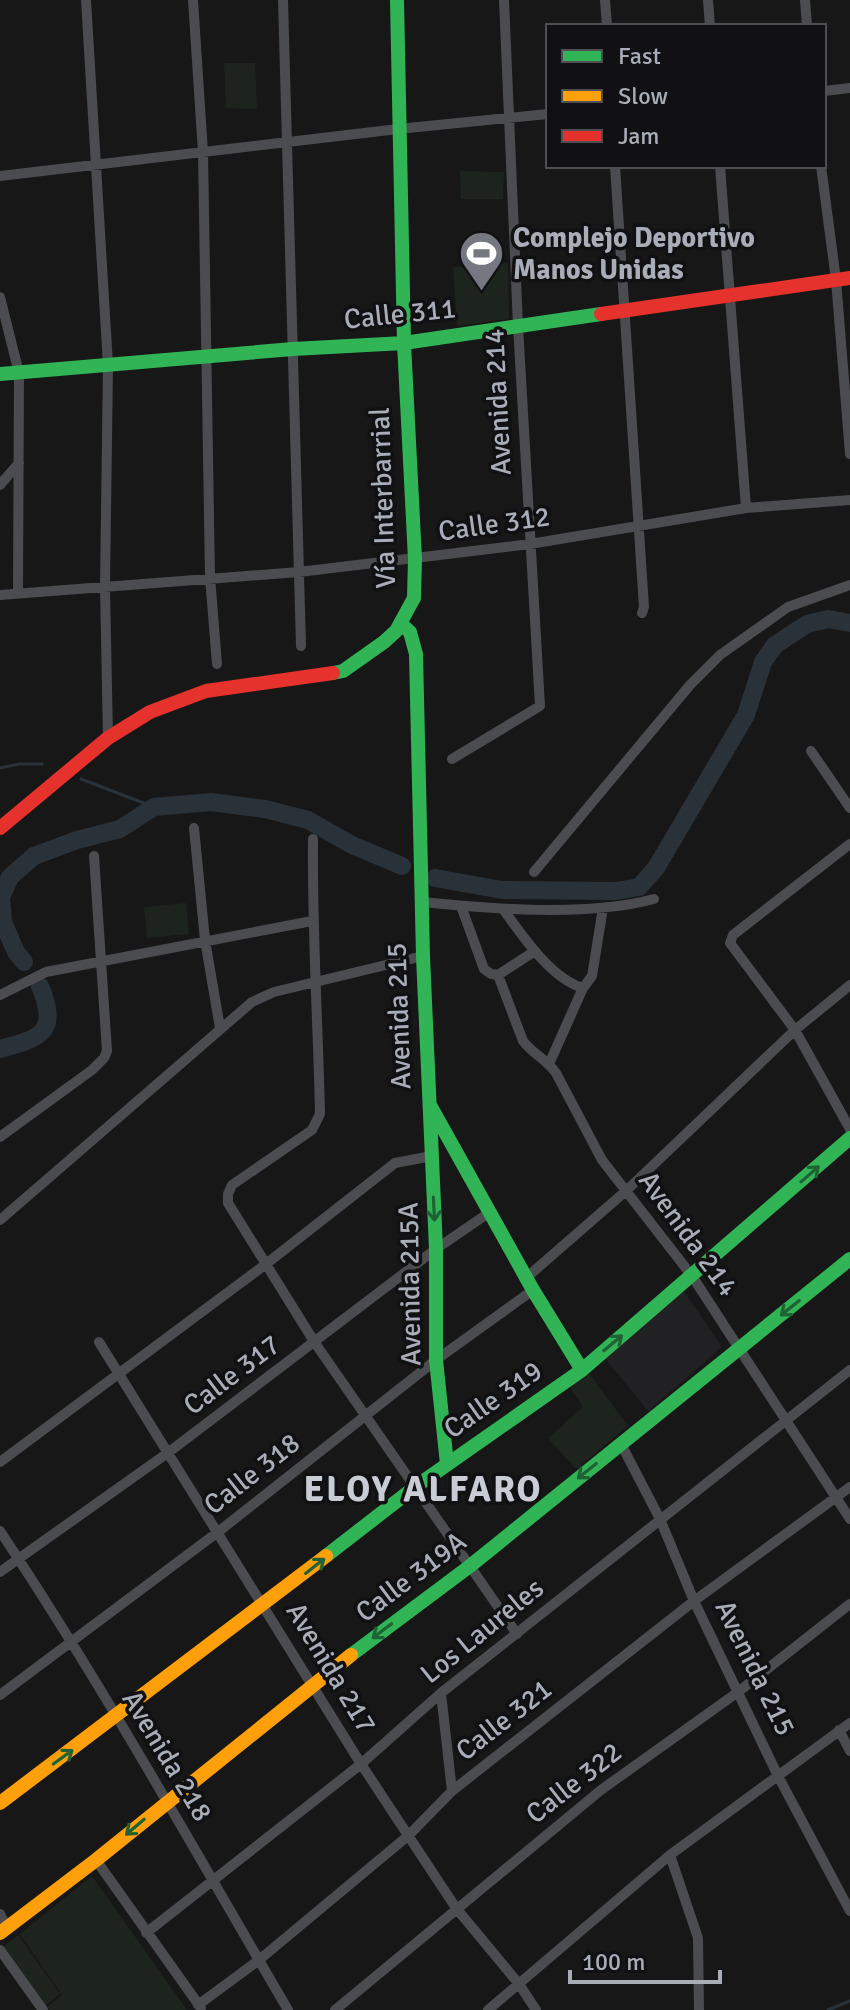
<svg xmlns="http://www.w3.org/2000/svg" width="850" height="2010" viewBox="0 0 850 2010" font-family="Signika,sans-serif">
	<rect width="100%" height="100%" fill="#171717"/>
	<path fill="#212123" d="M683,1290L722,1347L648,1411L604,1357Z"/>
	<path fill="#1d241e" d="M224,63H255L257,109L226,108Z
		M460,171L504,172L503,199H461Z
		M508,263L509,319L457,326L453,267Z
		M186,903L189,934L147,938L144,907Z
		M586,1369L628,1426L576,1469L548,1438L583,1407L568,1384Z
		M92,1876L187,2010H50L47,2007L62,1995L20,1934Z
		M18,1935L60,1994L41,2009L0,1949Z"/>
	<g fill="none" stroke-linecap="round" stroke-linejoin="round">
		<path stroke="#2a3239" stroke-width="3" d="M0,768L19,764H42
			M81,779L154,807
			M828,2010L850,2001"/>
		<path stroke="#2a3239" stroke-width="18" d="M435,878L502,890L616,891L639,887L656,868L746,715L763,662L775,645L807,624L828,619L850,623
			M24,962L16,952L3,922L1,897L10,877L34,856L77,840L120,829L154,807L211,802L265,809L308,820L352,845L402,866
			M0,1049C42,1038 59,1032 40,986"/>
		<path stroke="#4b4c50" stroke-width="10" d="M86,0L108,365L105,587L108,738
			M193,0L203,152L210,577L217,664
			M283,0L301,646
			M605,0L607,26
			M708,0L710,26
			M805,0L807,26
			M824,91L850,88
			M615,166L644,607L642,613
			M720,166L746,508
			M821,166L836,280L850,454
			M0,176L398,129L548,114
			M0,297L19,373L18,592
			M0,485L19,463
			M0,595L299,572L530,544L746,508L850,500
			M811,751L850,808
			M452,759L540,706L518,326L504,0
			M194,828L205,940L220,1028
			M313,839C312,931 318,1022 320,1114L312,1130L232,1185L228,1194V1203L315,1343L517,1634
			M850,844L733,935L730,943L795,1030L850,1129
			M534,872L690,685L720,655L788,607L850,585
			M422,902C492,909 587,917 654,899
			M461,906L484,969L491,974L498,975L535,951
			M503,909C522,935 551,979 583,988L592,976L603,908
			M498,975L523,1041C533,1054 547,1060 556,1073L602,1160L692,1276L850,1519
			M0,995L46,972L312,921
			M549,1064L583,988
			M0,1137L92,1070L104,1058L107,1051L94,856
			M0,1220L252,1002L274,992L423,956
			M526,1278L627,1190L795,1030L850,985
			M99,1342L361,1764L456,1908L519,1984L536,2010
			M621,1444L660,1519L694,1601L778,1776L850,1911
			M0,1462L266,1264L395,1163L432,1156
			M0,1531C103,1686 194,1849 288,2010
			M0,1572L169,1452L436,1249L490,1212
			M441,1693L452,1791
			M0,1695L218,1532L436,1360L533,1290
			M839,1730L850,1751
			M670,1855L698,1938L699,2010
			M96,1860L201,2008
			M0,1914L7,1928
			M146,1933L361,1764L441,1693L850,1370
			M0,1950L43,2010
			M198,2005L259,1960L409,1835L452,1791L694,1601L850,1487
			M335,2010L601,1790L738,1692L850,1604
			M488,2010L670,1855L850,1723"/>
		<path stroke="#30b455" stroke-width="14" d="M0,374L293,349L404,343L601,314
			M401,624L410,632L416,654L423,956L436,1249V1360L447,1464
			M333,673L343,671L384,642L396,631L414,598L415,559L404,343L397,0
			M431,1107L533,1290L582,1370
			M326,1556L415,1487L582,1370L850,1138
			M351,1655L470,1566L850,1259"/>
		<path stroke="#ff9f0a" stroke-width="14" d="M0,1803L326,1556
			M0,1933L96,1860L351,1655"/>
		<path stroke="#e5322d" stroke-width="14" d="M601,314L850,278
			M0,828L108,738L150,712L206,691L333,673"/>
	</g>
	<defs><path id="oneway-shaft" d="M-6 0H5M1.5-3L5.5 0L1.5 3" fill="none" stroke-width="1.6" stroke-linecap="round" stroke-linejoin="round" transform="scale(2)"/></defs>
	<g stroke="#206234">
		<use href="#oneway-shaft" transform="translate(810 1174) rotate(-41)"/>
		<use href="#oneway-shaft" transform="translate(434 1209) rotate(87)"/>
		<use href="#oneway-shaft" transform="translate(790 1308) rotate(141)"/>
		<use href="#oneway-shaft" transform="translate(613 1343) rotate(-40)"/>
		<use href="#oneway-shaft" transform="translate(587 1471) rotate(141)"/>
		<use href="#oneway-shaft" transform="translate(315 1566) rotate(-38)"/>
		<use href="#oneway-shaft" transform="translate(382 1631) rotate(143)"/>
		<use href="#oneway-shaft" transform="translate(63 1757) rotate(-36)"/>
		<use href="#oneway-shaft" transform="translate(135 1827) rotate(140)"/>
	</g>
	<defs>
		<symbol id="stadium-pin" viewBox="-11 -11 22 30"><path d="M0 17L-7.5 6A9.5 9.5 0 1 1 7.5 6Z" fill="#757880" stroke="#111113"/><path d="M0-5a6.5 5 0 1 0 0 10a6.5 5 0 1 0 0-10ZM-3.5-1.8h7v3.6h-7Z" fill="#fff"/></symbol>
	</defs>
	<g fill-rule="evenodd">
		<use href="#stadium-pin" x="456" y="228" width="51" height="69"/>
	</g>
	<g text-anchor="middle" dominant-baseline="central" stroke-width="7" stroke-linejoin="round" paint-order="stroke">
		<g font-size="28" font-weight="bold" fill="#a8adb8" stroke="#111113" text-anchor="start">
			<text x="513" y="238">Complejo Deportivo<tspan x="513" dy="32">Manos Unidas</tspan></text>
		</g>
		<g font-size="28" fill="#a8adb8" stroke="#111113">
			<text transform="translate(400 314) rotate(-6)">Calle 311</text>
			<text transform="translate(498 402) rotate(-93)">Avenida 214</text>
			<text transform="translate(383 498) rotate(-92)">Vía Interbarrial</text>
			<text transform="translate(494 524) rotate(-8)">Calle 312</text>
			<text transform="translate(399 1016) rotate(-92)">Avenida 215</text>
			<text transform="translate(688 1234) rotate(54)">Avenida 214</text>
			<text transform="translate(410 1284) rotate(-91)">Avenida 215A</text>
			<text transform="translate(232 1375) rotate(-37)">Calle 317</text>
			<text transform="translate(493 1400) rotate(-35)">Calle 319</text>
			<text transform="translate(252 1474) rotate(-38)">Calle 318</text>
			<text transform="translate(411 1577) rotate(-37)">Calle 319A</text>
			<text transform="translate(482 1631) rotate(-39)">Los Laureles</text>
			<text transform="translate(331 1668) rotate(59)">Avenida 217</text>
			<text transform="translate(755 1668) rotate(64)">Avenida 215</text>
			<text transform="translate(504 1720) rotate(-38)">Calle 321</text>
			<text transform="translate(167 1756) rotate(59)">Avenida 218</text>
			<text transform="translate(574 1783) rotate(-38)">Calle 322</text>
		</g>
		<g font-size="36" font-weight="bold" letter-spacing="2" fill="#c9ccd4" stroke="#111113">
			<text x="423" y="1489">ELOY ALFARO</text>
		</g>
	</g>
	<rect x="546" y="24" width="280" height="144" fill="#111113" stroke="#4d4f55" stroke-width="2"/>
	<rect x="562" y="50" width="40" height="12" fill="#30b455" stroke="#4d4f55" stroke-width="2"/>
	<text x="618" y="64" font-size="24" fill="#a8adb8">Fast</text>
	<rect x="562" y="90" width="40" height="12" fill="#ff9f0a" stroke="#4d4f55" stroke-width="2"/>
	<text x="618" y="104" font-size="24" fill="#a8adb8">Slow</text>
	<rect x="562" y="130" width="40" height="12" fill="#e5322d" stroke="#4d4f55" stroke-width="2"/>
	<text x="618" y="144" font-size="24" fill="#a8adb8">Jam</text>
	<path d="M570 1970v12h150v-12" fill="none" stroke="#a8adb8" stroke-width="4"/>
	<text x="582" y="1970" font-size="24" fill="#a8adb8" stroke="#111113" stroke-width="6" paint-order="stroke">100 m</text>
</svg>
